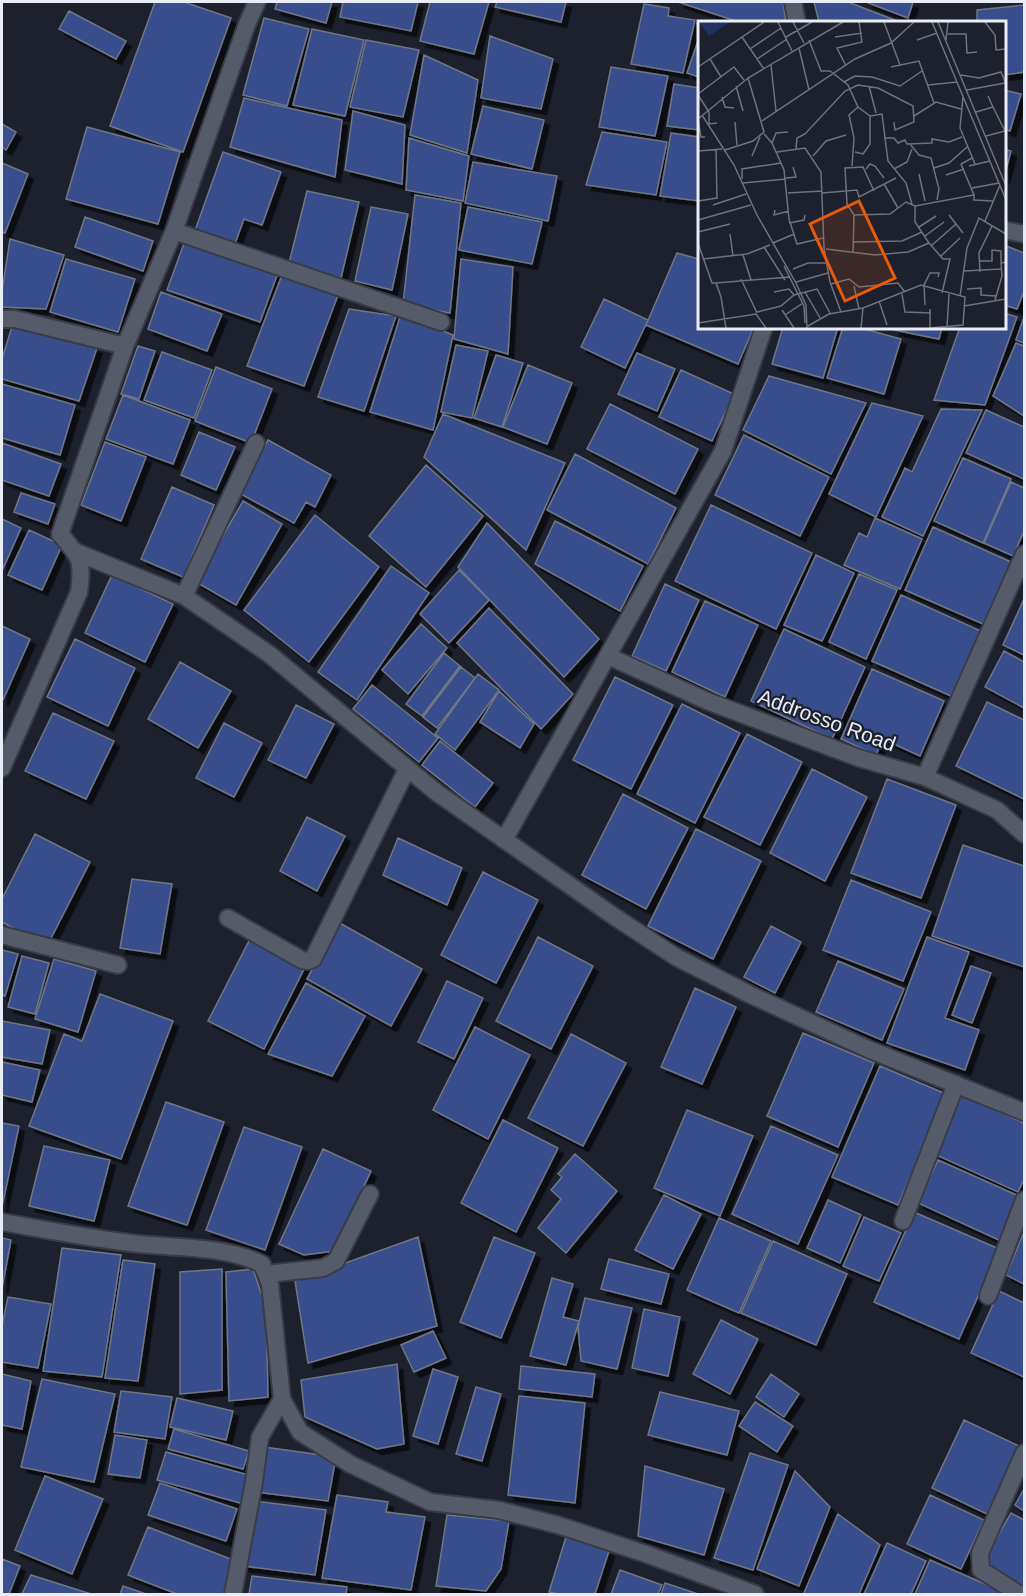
<svg xmlns="http://www.w3.org/2000/svg" width="1026" height="1596" viewBox="0 0 1026 1596" font-family="Arial,sans-serif">
	<defs>
		<filter id="shadow"><feDropShadow dx="5.5" dy="5.5" stdDeviation="0" flood-color="#0009"/></filter>
	</defs>
	<rect width="100%" height="100%" fill="#1c212d"/>
	<path fill="#384d8b" stroke="#707685" stroke-width="1.5" filter="url(#shadow)" d="M155,2H184L231,18L183,152L110,126Z
		M277,2H332L326,23L275,9Z
		M343,2H418L411,31L340,17Z
		M430,2H489L474,54L420,41Z
		M497,2H566L561,22L495,7Z
		M678,2H783L786,22H739Z
		M814,2H848L900,22H819Z
		M866,2H913L908,18Z
		M644,4L669,8L668,16L695,20L683,73L631,64Z
		M1024,5V72L1004,75V22H977V10Z
		M69,11L126,41L116,59L59,29Z
		M264,18L309,29L287,106L243,95Z
		M312,29L364,40L345,116L293,105Z
		M490,36L553,59L541,109L481,98Z
		M699,38V77L687,73Z
		M366,40L419,50L403,117L350,107Z
		M424,55L478,80L467,153L410,135Z
		M611,67L668,76L655,136L599,127Z
		M674,84L699,88V130L667,126Z
		M1004,90L1021,94L1010,131L1004,129Z
		M244,98L342,120L335,177L230,147Z
		M483,106L544,120L532,169L471,154Z
		M353,111L405,125L402,184L345,170Z
		M2,124L16,132L6,150L2,147Z
		M87,127L180,152L158,224L66,199Z
		M602,132L667,142L656,195L586,185Z
		M671,133L699,137V201L660,196Z
		M409,138L469,156L463,201L406,190Z
		M1004,149L1011,151L1004,178Z
		M223,152L281,172L262,225L244,219L233,249L193,236Z
		M473,162L557,176L548,221L465,203Z
		M2,163L28,174L5,233L2,232Z
		M307,191L359,202L341,278L288,267Z
		M415,195L461,203L450,313L403,304Z
		M371,207L408,214L392,290L355,281Z
		M468,207L542,222L532,264L459,250Z
		M85,217L153,241L143,271L75,247Z
		M186,238L279,270L260,322L167,290Z
		M10,239L64,255L46,309L2,307V292Z
		M1004,245L1024,253V291L1017,309L1004,305Z
		M677,253L699,259V327H754L738,364L646,325Z
		M66,259L135,279L118,332L50,312Z
		M461,259L513,267L508,354L454,339Z
		M282,275L338,295L304,386L247,366Z
		M161,292L222,314L207,351L148,329Z
		M604,299L648,320L625,368L581,347Z
		M349,309L396,316L364,411L318,397Z
		M1004,313L1017,317L985,405L934,400L960,327H1004Z
		M401,314L453,335L433,430L370,412Z
		M1024,317V343L1016,340Z
		M13,323L97,348L79,401L2,379V359Z
		M783,327H838L823,378L772,364Z
		M843,327H857L901,339L884,394L827,378Z
		M896,327H942L939,339L894,330Z
		M1016,343L1024,346V416L993,396Z
		M456,345L488,351L472,418L441,412Z
		M138,346L155,351L139,399L121,394Z
		M162,352L212,370L194,418L144,400Z
		M637,353L675,369L657,411L618,394Z
		M496,355L523,363L502,427L474,418Z
		M528,365L572,383L547,444L503,427Z
		M216,367L272,389L251,443L195,421Z
		M681,370L734,394L712,441L659,417Z
		M769,376L866,403L831,474L743,430Z
		M2,384L75,405L60,455L2,438Z
		M123,395L190,420L173,464L106,439Z
		M872,403L923,416L876,517L829,494Z
		M610,404L698,449L675,494L587,449Z
		M941,409L982,410L923,536L882,517L905,468L912,472Z
		M986,410L1024,427V479L966,453Z
		M443,414L565,463L526,550L424,457Z
		M199,432L235,447L216,490L181,475Z
		M744,435L829,477L800,536L715,495Z
		M268,440L331,475L315,507L306,502L294,523L239,493Z
		M105,442L146,457L121,521L81,505Z
		M2,443L61,464L49,496L2,480Z
		M575,454L676,508L648,564L547,510Z
		M963,458L1011,479L983,543L934,521Z
		M426,465L483,516L426,587L369,536Z
		M1011,482L1024,488V531L1013,556L984,543Z
		M172,487L214,505L183,577L141,559Z
		M21,493L55,504L48,524L14,512Z
		M243,501L282,524L236,605L196,582Z
		M711,505L812,553L776,629L675,581Z
		M315,515L379,567L309,662L244,610Z
		M875,518L922,539L900,589L844,565L859,533L867,537Z
		M2,519L21,528L2,571Z
		M555,521L643,566L620,611L535,564Z
		M487,523L599,639L564,677L458,567Z
		M933,527L1011,562L983,624L905,590Z
		M29,530L62,545L42,590L8,575Z
		M816,555L854,573L822,641L784,625Z
		M391,566L429,593L357,700L318,672Z
		M459,570L489,600L449,643L420,614Z
		M859,574L897,590L866,659L829,642Z
		M112,575L173,604L145,662L85,633Z
		M665,584L699,600L666,671L632,656Z
		M901,595L981,631L951,696L872,661Z
		M1024,599V655L1003,645Z
		M705,601L758,625L725,697L672,672Z
		M489,608L573,694L541,729L457,643Z
		M421,624L447,648L408,694L382,670Z
		M2,626L30,639L3,700H2Z
		M784,629L865,667L832,739L751,701Z
		M75,639L135,668L108,726L47,697Z
		M1004,651L1024,662V708L985,687Z
		M444,653L460,666L422,716L406,704Z
		M180,662L231,691L198,748L148,719Z
		M461,667L475,678L437,728L423,717Z
		M872,669L944,701L920,756L883,739L876,755L841,739Z
		M478,674L499,690L455,750L435,734Z
		M615,677L673,705L631,789L573,760Z
		M372,685L438,738L419,762L353,709Z
		M499,691L534,724L520,748L480,722Z
		M987,702L1024,720V799L956,766Z
		M682,704L740,733L695,823L637,794Z
		M296,705L334,724L306,778L268,760Z
		M53,713L114,741L86,799L25,771Z
		M224,723L262,743L234,797L196,778Z
		M747,734L802,762L760,845L704,817Z
		M440,741L493,783L475,807L422,765Z
		M812,769L867,797L825,881L770,853Z
		M887,779L956,805L921,898L851,873Z
		M623,794L688,828L646,909L582,875Z
		M307,817L345,836L317,891L280,871Z
		M696,829L761,861L713,959L648,926Z
		M35,834L90,862L47,946L2,922V899Z
		M398,838L462,868L447,905L383,875Z
		M963,845L1024,866V967L932,936Z
		M483,872L538,900L496,983L441,955Z
		M132,879L172,884L160,954L120,948Z
		M851,880L931,912L903,981L823,950Z
		M338,922L422,969L391,1026L307,979Z
		M771,926L801,942L775,993L744,977Z
		M251,937L306,965L264,1049L208,1021Z
		M538,937L593,966L551,1049L496,1021Z
		M927,937L969,952L945,1018L979,1030L965,1070L887,1043Z
		M2,950L18,954L5,996L2,995Z
		M22,956L49,963L35,1014L8,1007Z
		M54,959L96,971L78,1032L35,1019Z
		M838,961L904,989L882,1040L816,1012Z
		M971,966L991,973L972,1023L952,1015Z
		M447,981L483,998L454,1059L418,1042Z
		M306,983L365,1016L332,1076L268,1054Z
		M695,988L736,1007L702,1084L661,1067Z
		M100,994L173,1021L121,1159L29,1126L64,1034L82,1041Z
		M2,1021L50,1030L42,1064L2,1057Z
		M475,1027L530,1055L488,1139L433,1110Z
		M803,1033L874,1063L838,1147L767,1116Z
		M571,1034L626,1063L583,1146L528,1118Z
		M2,1062L40,1070L32,1102L2,1095Z
		M880,1066L946,1094L898,1205L832,1177Z
		M961,1094L1024,1123V1179L1018,1192L934,1154Z
		M166,1102L224,1122L187,1225L128,1206Z
		M687,1110L753,1136L720,1216L654,1188Z
		M503,1120L558,1148L516,1232L461,1203Z
		M2,1123L19,1126L2,1207Z
		M771,1126L838,1155L798,1244L732,1214Z
		M244,1127L302,1147L265,1250L206,1230Z
		M44,1146L110,1160L94,1221L29,1206Z
		M323,1149L371,1171L334,1251L304,1255L279,1244Z
		M575,1154L617,1191L566,1253L538,1228L561,1199L551,1190L562,1177L558,1174Z
		M938,1160L1021,1197L1001,1241L918,1203Z
		M664,1195L701,1214L673,1269L635,1250Z
		M828,1200L861,1215L840,1263L807,1248Z
		M914,1212L999,1249L959,1339L874,1302Z
		M864,1217L901,1233L879,1281L843,1266Z
		M719,1218L771,1241L739,1313L687,1290Z
		M1024,1232V1284L1006,1275Z
		M418,1237L437,1326L308,1363L295,1281Z
		M494,1237L535,1253L501,1338L460,1322Z
		M2,1238L11,1240L2,1289Z
		M773,1241L847,1274L816,1345L741,1313Z
		M62,1248L121,1255L102,1377L43,1371Z
		M609,1259L669,1274L661,1304L601,1289Z
		M123,1260L155,1264L138,1381L105,1378Z
		M222,1269V1390L180,1394V1272Z
		M253,1269L266,1308L268,1397L229,1401L226,1272Z
		M552,1278L573,1284L563,1317L579,1321L566,1365L530,1356Z
		M999,1291L1024,1303V1377L971,1353Z
		M8,1297L51,1304L38,1368L2,1362V1326Z
		M585,1298L632,1308L617,1369L581,1361L578,1327Z
		M644,1309L680,1317L668,1376L632,1368Z
		M721,1320L758,1339L730,1394L693,1374Z
		M433,1331L446,1358L414,1372L401,1345Z
		M397,1364L404,1444L377,1449L305,1417L301,1380Z
		M521,1366L595,1374L592,1397L519,1389Z
		M433,1369L458,1377L438,1444L413,1436Z
		M2,1374L31,1381L22,1429L2,1425Z
		M771,1374L799,1394L784,1417L756,1397Z
		M42,1379L115,1394L94,1482L21,1467Z
		M476,1387L501,1394L482,1461L456,1454Z
		M121,1391L172,1397L165,1439L114,1432Z
		M660,1392L739,1411L727,1455L648,1435Z
		M519,1396L585,1403L575,1503L508,1495Z
		M177,1398L233,1411L226,1440L170,1427Z
		M755,1402L793,1426L777,1452L739,1426Z
		M964,1420L1019,1446L987,1514L932,1488Z
		M174,1429L249,1451L243,1469L168,1449Z
		M115,1435L147,1440L140,1478L108,1474Z
		M264,1447L336,1457L328,1501L256,1492Z
		M166,1452L252,1476L244,1504L157,1480Z
		M750,1453L788,1465L753,1570L714,1558Z
		M645,1466L724,1489L704,1555L638,1536Z
		M795,1471L830,1507L799,1586L757,1569Z
		M45,1476L103,1499L72,1574L15,1550Z
		M160,1483L237,1509L226,1541L148,1515Z
		M1024,1489V1511L1015,1505Z
		M337,1495L388,1502L386,1512L425,1517L411,1590L322,1578Z
		M930,1495L984,1520L961,1569L907,1544Z
		M254,1501L326,1510L315,1575L243,1566Z
		M1011,1513L1024,1520V1586L983,1562Z
		M838,1514L880,1545L859,1594H807L804,1593Z
		M447,1515L509,1521L501,1569L486,1591L436,1586Z
		M148,1527L238,1562L225,1594H177L128,1575Z
		M566,1537L609,1551L595,1594H558L549,1592Z
		M887,1543L926,1561L911,1594H864Z
		M2,1559L20,1566L9,1594H2Z
		M930,1560L1008,1594H915Z
		M620,1570L662,1585L658,1594H611Z
		M31,1575L91,1594H22Z
		M252,1576L347,1587L346,1594H249Z
		M665,1583L698,1594H661Z
		M123,1586L146,1594H120Z"/>
	<g fill="none" stroke-linecap="round" stroke-linejoin="round">
		<defs>
			<path id="minor" d="M793,2L797,22
				M1004,230L1024,234
				M174,231L441,322
				M2,319H15L125,346
				M76,552L184,596L269,654L436,792L615,917L676,957L751,995L868,1049L1024,1112
				M184,596L256,443
				M608,656L707,701L859,758L925,777L997,810L1024,834
				M2,768L79,592C83,560 81,558 60,534L125,346L174,231L247,24L257,2
				M925,777L1024,554
				M504,840L723,451L764,327
				M228,918L302,960L308,961L313,959L407,769
				M2,935L118,965
				M903,1221L956,1084
				M2,1222C47,1230 93,1239 139,1244C180,1248 224,1246 262,1264L270,1284L282,1399L300,1432L350,1464L430,1502L499,1510L558,1525L646,1554L755,1594
				M266,1274L323,1268L336,1261L370,1194
				M988,1296L1024,1200
				M233,1594L254,1482L260,1437L282,1399
				M1019,1594L981,1570L980,1553L1024,1453"/>
		</defs>
		<use href="#minor" stroke="#393c46" stroke-width="20"/>
		<use href="#minor" stroke="#555b69" stroke-width="16"/>
	</g>
	<g text-anchor="middle" dominant-baseline="central" stroke-width="4.5" stroke-linejoin="round" paint-order="stroke">
		<g font-size="21" fill="#eaedf6" stroke="#1c212d">
			<text transform="translate(827 720) rotate(20)">Addrosso Road</text>
		</g>
	</g>
	<g transform="translate(698 21)">
		<rect width="308" height="308" fill="#1c212d"/>
		<path d="M1,1H32L11,15Z" fill="#223163"/>
		<path fill="none" stroke="#6e737d" stroke-width="1.5" d="M80,1L94,30M95,1L106,22M186,1L202,44M234,1L308,179M240,1L308,165M287,1L297,14L298,29L308,28M250,13H268L269,32L279,31M44,16L66,48M88,16L114,1M137,16L164,12M111,19L123,50H132L150,64L160,86L172,95V123L165,133L157,131M219,19L239,12M248,19L250,1M101,27L111,69M52,28L83,7M12,38L23,56M59,38L89,18M73,44L78,90M148,45L139,27L164,21L161,1M0,46L66,1M193,46L221,40L236,82M263,54L281,57L303,51L308,63M146,61L157,55L174,56L202,65L224,50M230,64L259,61M38,65L45,90M171,65L178,92M269,69L307,62M0,73L36,46L46,59M0,74L11,91V103L19,102M24,76L27,86L36,87M265,76L262,107L277,143M295,86L307,110M278,91L295,86L290,75M4,94L36,144L59,194L98,262L108,284L109,307M172,95L184,93L190,140L208,162L214,183M216,95L238,81L263,88M0,98L50,57L145,1M0,98L3,116H7M64,100L157,38L193,22L216,1M37,101L39,124M66,113L74,122L86,149L91,198L99,223L125,217M288,115L307,110M186,117H196L200,122L207,119L209,123L234,122V118L251,121L264,116M74,122L78,112L90,111M212,123L221,134L233,137L241,168L239,179M98,128L99,117L107,113L147,70L160,64L180,67L215,85L216,101L197,109L196,101M27,129L55,120L66,111L50,57M0,130L24,128M79,131L107,127L123,151L126,227L132,261L143,291M54,135L62,116M115,135L128,120L148,114M154,145L156,117L151,94L160,86M271,145L292,140M236,147L251,142L269,126M168,148L172,143L177,145L186,157M196,148L209,141L214,128M221,153L227,180M248,154L266,148M88,157L98,156L95,146M44,158V148L83,142M45,162L88,158M186,163L200,187M274,167L301,162M90,172L124,170M124,172L159,169L161,176L198,157M276,174V179L295,180M0,180L19,177L18,128M15,184L48,173M217,185V201L231,222L245,238H252L244,272M77,189L76,194L91,190M156,194L192,193L208,181L217,185L276,174L263,143L274,137M251,194L265,212M0,199L53,184M287,200L302,164M91,202L106,199L107,194M221,206L238,195M0,211L32,203M32,213L35,235M227,215L246,201M156,221L204,220L224,211M0,222L14,262H18L23,276L28,307M75,222L96,213M233,225L258,203M66,226L87,259M128,228L177,234L210,231L231,222M155,232L156,194L149,183L147,147L165,146L176,170M45,234L53,259M243,235L262,217M5,238L49,233L72,224M281,240H294V229L303,230V242L308,241M86,245L106,285L107,302M95,248L110,242H129M266,250L303,248M282,251L281,232L294,205M43,258L59,292M98,261L130,252M18,262L92,256M133,263L151,258L161,266L200,262L207,271M156,265L161,288M269,268L283,267V274L298,275M76,271L91,268L96,274M107,271L122,297M204,273L207,291L233,292M262,275L269,227L281,197L308,213M297,279L304,255L303,242M181,280L189,304M227,284L226,264L232,252H241L240,256M266,285L308,278M84,289L96,307M59,291L83,285L96,274L119,268L132,292M87,294L105,282M0,302L58,293L68,307M110,305L131,293L165,287L223,264L267,276L265,304L232,307M249,306L251,273M163,307L165,287M232,307V288"/>
		<path fill="#e8590c" fill-opacity="0.15" stroke="#e8590c" stroke-width="3" d="M161,180L197,257L147,280L112,203Z"/>
		<rect width="308" height="308" fill="none" stroke="#eaedf6" stroke-width="3"/>
	</g>
	<rect width="1026" height="1596" fill="none" stroke="#eaedf6" stroke-width="6"/>
</svg>
